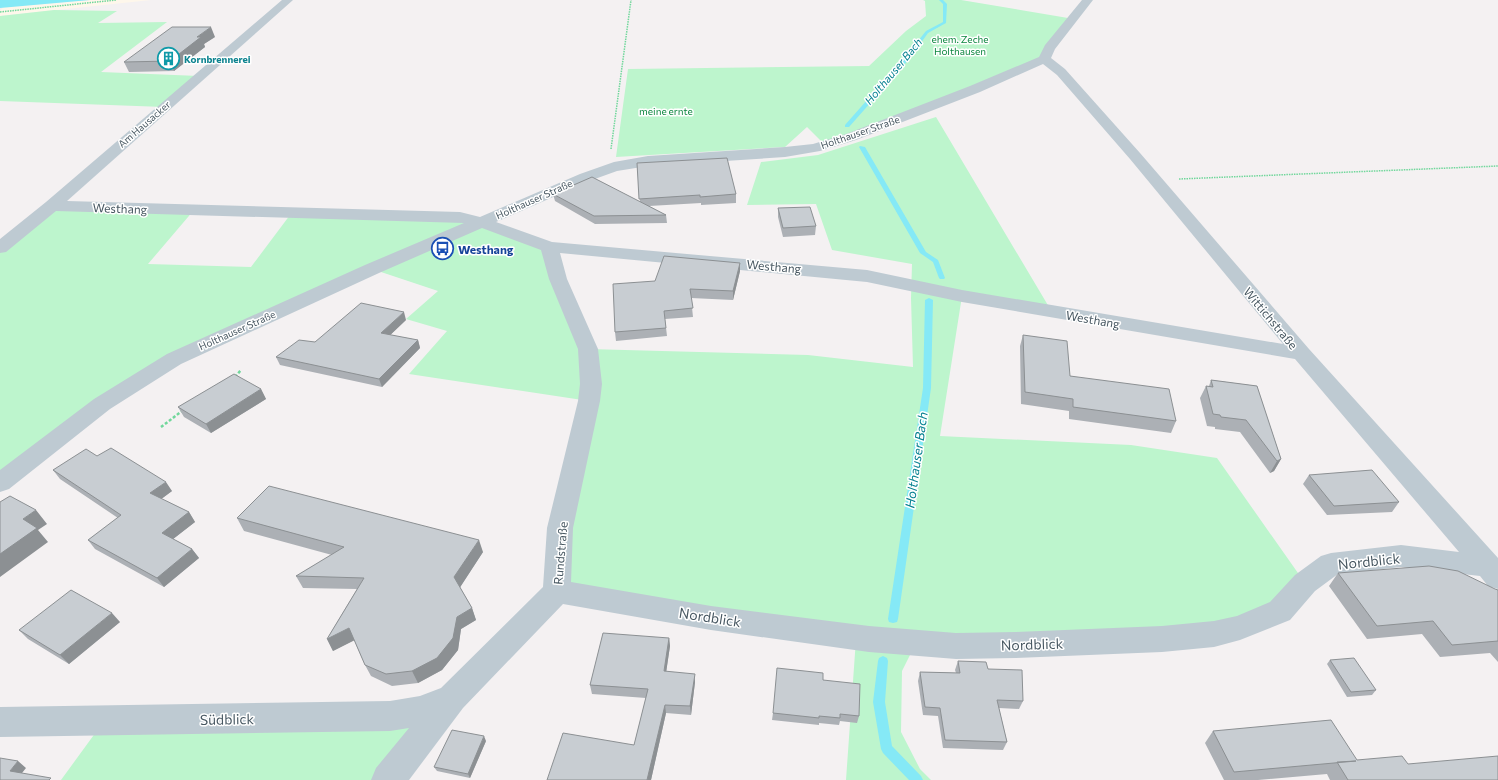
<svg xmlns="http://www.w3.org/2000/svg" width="1498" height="780" viewBox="0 0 1498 780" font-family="Commissioner,sans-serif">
	<rect width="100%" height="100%" fill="#f4f1f2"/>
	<path fill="#fef7eb" d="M90,0H151L0,16V11L3,7Z"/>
	<path fill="#bdf5cd" d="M923,0H961L1068,18L1039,58L970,88L823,143L807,127L785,147L616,157L628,69L869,66L906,31L926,16L925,1Z
		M54,10L117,11L98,23L167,22L101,72L199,76L164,107L0,101V16Z
		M936,117L1049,307L962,296L940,436L1131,445L1217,458L1305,583L1240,628L916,643L902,671L901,732L920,769L931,780H846L856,639L557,591L589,401L409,374L447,331L406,319L438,291L372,269L174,359L0,482V248L52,206L194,210L148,264L251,267L290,215L460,217L549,247L588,349L808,355L913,367L911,298L912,264L832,250L816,204L747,205L761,162L818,155Z
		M420,711L388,780H61L104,721Z"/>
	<path fill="#85e9f6" d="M0,0H90L0,8Z"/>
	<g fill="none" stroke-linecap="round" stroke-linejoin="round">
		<path fill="#85e9f6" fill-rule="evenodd" d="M939,0H943L947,4L946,23L928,33L910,58L849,127H845V125L906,56L926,31L943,22V4Z
			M860,146L865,147L926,252L938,260L945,278L944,279H940L939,278L933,262L920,253L859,147Z
			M929,298L933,300L931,388L898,619L897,622L893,623L889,622L888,619L923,388L925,300Z
			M883,656L887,658L888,661L885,702L892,746L921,776L923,780H909L883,753L881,749L873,702L878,661L879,658Z"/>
		<path stroke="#70d79b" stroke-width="1.5" stroke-dasharray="1.5 1" stroke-linecap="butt" d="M0,12L116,0
			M611,149L631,0
			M1179,179L1498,166"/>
		<path stroke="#70d79b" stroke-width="2.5" stroke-dasharray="3 2" stroke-linecap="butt" d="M235,377L241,370
			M161,427L182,411"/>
		<path fill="#becad2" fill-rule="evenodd" d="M282,0H293L67,201L460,212L480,217L580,174L614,162L648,156L785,147L813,144L846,134L970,86L1039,57L1045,45L1082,0H1093L1055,49L1051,58L1065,69L1140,153L1309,349L1498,558V589L1488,586L1480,576L1401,567L1338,574L1315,591L1290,620L1240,640L1214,647L1162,652L1016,658L956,659L869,652L711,630L563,604L463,708L409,780H371L376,768L409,728L390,731L0,737V707L390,701L420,696L441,688L543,587L547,528L578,401L580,384L578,349L549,279L541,250L482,228L379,273L181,364L110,409L9,489L0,492V470L94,399L167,354L365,265L464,223L56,211L6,252L0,253V239L46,202ZM1043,64L1057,75L1130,159L1283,344L962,290L867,270L552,242L496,222L592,180L617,171L648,166L785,157L820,151L856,140L980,92ZM560,253L867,282L962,302L1295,359L1459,552L1401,545L1331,553L1321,556L1295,575L1270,602L1237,616L1214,621L1162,626L1016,632L956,633L869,626L711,606L571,582L573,528L600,401L602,384L598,349L567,279Z"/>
	</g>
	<path fill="#acb0b5" d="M215,37L204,44L205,47L174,71L129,72L124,62Z
		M637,163L736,194V203L701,205V203L649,206L666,215L667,223L595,224L555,201L553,194L640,202Z
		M778,208L816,226L815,235L783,237L778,217Z
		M740,271L733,300L691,298L693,317L665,319L667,336L616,341L615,332L655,281Z
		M406,320L390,335L418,340L420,348L382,387L280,365L276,357L315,342Z
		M1023,335L1070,376L1176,421L1171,433L1069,419V411L1021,404L1020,346Z
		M1211,380L1257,386L1281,459L1274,471L1270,473L1240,432L1215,429V427L1207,426L1200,398L1206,386H1209Z
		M261,389L266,399L211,433L184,417L178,407Z
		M97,456L172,491L161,499L189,512L195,522L173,539L192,549L199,558L164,587L95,549L88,540L118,518L60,479L53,470Z
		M1309,475L1399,502L1392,512L1327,515L1303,484Z
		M237,518L483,552L460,587L472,608L476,620L461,629L458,650L442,670L418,683L392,686L371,676L365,665L354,640L333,651L327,639L357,589L303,588L296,576L332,555L244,531Z
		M1338,573L1498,590V662L1490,653L1440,657L1422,634L1367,639L1329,586Z
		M120,622L69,664L28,639L19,630Z
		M669,638L670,646L666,672L695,682L691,715L666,713L651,780H547L634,745L646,698L592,694L590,685Z
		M1330,660L1376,690L1372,695L1347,697L1327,664Z
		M958,661L988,669L1023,701L1019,709L999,708L1007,742L1003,750L943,748L938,716L923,715L918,681L920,672L956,673L955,670Z
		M823,680L859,716L857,723L840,721L839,725L819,723V725L772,720L773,713Z
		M1213,731L1357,760L1408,764L1498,780H1330L1327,774L1258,780H1224L1205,743Z
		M486,741L470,778L437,771L434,767Z"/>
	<path fill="#8c9093" d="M211,27L215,37L204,44L205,47L174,71L170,61L197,37Z
		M740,263V271L733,300V291Z
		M404,312L406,320L384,341L381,333Z
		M418,340L420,348L382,387L379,379Z
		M261,389L266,399L211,433L206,424Z
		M1281,459L1274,471L1270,473L1277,461Z
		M166,482L172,491L156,503L150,493Z
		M36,510L47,524L38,530L48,542L0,577V554L23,519Z
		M189,512L195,522L168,543L162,533Z
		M479,540L483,552L459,589L454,577Z
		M192,549L199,558L164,587L157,578Z
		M472,608L476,620L461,629L458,650L442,670L418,683L412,671L457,617Z
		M112,613L120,622L69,664L60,655Z
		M349,628L355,640L333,651L327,639Z
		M669,638L670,646L665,680L664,671Z
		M695,674V682L691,715L690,706Z
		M665,705L666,713L651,780H647Z
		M484,736L486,741L470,778L468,774Z
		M18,761L26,768L18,778L10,771Z"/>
	<path fill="#c8cdd2" stroke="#8c9093" d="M172,27H211L197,37H201L170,61L124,62Z
		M727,158L736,194L700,197V195L639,199L637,163Z
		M592,177L666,215L594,216L553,194Z
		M810,207L816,226L783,228L778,208Z
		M664,256L740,263L733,291L690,289L693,308L664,311L666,328L615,332L613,284L655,281Z
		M361,303L404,312L381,333L418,340L379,379L276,357L299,340L315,342Z
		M1023,335L1067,341L1070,376L1169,389L1176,421L1073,407V399L1025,392Z
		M234,374L261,389L206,424L178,407Z
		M1211,380L1257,386L1281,459L1277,461L1246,420L1221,417L1220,415L1213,414L1206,386L1213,387Z
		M111,448L166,482L150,493L189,512L162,533L192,549L157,578L88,540L121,515L53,470L86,449L97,456Z
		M1372,470L1399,502L1334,506L1309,475Z
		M269,486L479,540L454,577L472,608L457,617L453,638L437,658L412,671L386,674L365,665L349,628L327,639L364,578L296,576L344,547L237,518Z
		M10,496L36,510L23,519L37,528L0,554V502Z
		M1429,566L1458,571L1495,589L1498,590V641L1452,645L1433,621L1377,626L1338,573Z
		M71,590L112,613L60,655L19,630Z
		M603,633L669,638L664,671L695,674L690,706L665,705L647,780H547L563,733L634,745L648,689L590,685Z
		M1354,658L1376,690L1351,692L1330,660Z
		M958,661L986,662L988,669L1022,670L1023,701L997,700L1007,742L945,740L940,708L925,707L920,672L960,673Z
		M777,668L823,673V680L860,684L859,716L840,714V718L819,716V718L773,713Z
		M1331,720L1357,760L1402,756L1408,764L1498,756V780H1348L1337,762L1356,761L1234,772L1213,731Z
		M452,730L484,736L468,774L434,767Z
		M0,758L18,761L10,771L51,778L49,780H0Z"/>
	<defs>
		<symbol id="building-ring" viewBox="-11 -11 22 22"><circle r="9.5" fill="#fff" stroke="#0f9aa8" stroke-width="1.5"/><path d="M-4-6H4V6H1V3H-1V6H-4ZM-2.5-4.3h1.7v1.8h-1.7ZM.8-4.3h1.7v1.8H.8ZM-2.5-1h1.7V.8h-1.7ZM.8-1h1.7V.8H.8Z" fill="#0f9aa8"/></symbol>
		<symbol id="bus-ring" viewBox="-11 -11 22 22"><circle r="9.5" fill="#fff" stroke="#1a4fb4" stroke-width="1.5"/><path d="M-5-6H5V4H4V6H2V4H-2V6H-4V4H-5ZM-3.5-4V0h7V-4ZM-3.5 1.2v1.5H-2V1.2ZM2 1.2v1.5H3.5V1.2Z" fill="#1a4fb4"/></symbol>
	</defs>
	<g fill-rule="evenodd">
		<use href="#building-ring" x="156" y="46" width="25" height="25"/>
		<use href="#bus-ring" x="430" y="236" width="25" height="25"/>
	</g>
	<g text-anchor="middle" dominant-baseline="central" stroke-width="3" stroke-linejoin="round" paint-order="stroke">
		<g font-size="10" fill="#0d873f" stroke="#fff">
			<text x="960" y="39">ehem. Zeche<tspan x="960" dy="12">Holthausen</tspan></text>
			<text x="666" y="111">meine ernte</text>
		</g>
		<g font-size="10" font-weight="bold" fill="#0d838f" stroke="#fff" text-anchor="start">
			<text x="184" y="59">Kornbrennerei</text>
		</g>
		<g font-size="10" fill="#475761" stroke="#fff">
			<text transform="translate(144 124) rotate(-41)">Am Hausacker</text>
			<text transform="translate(860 132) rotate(-19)">Holthauser Straße</text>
			<text transform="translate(534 199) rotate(-24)">Holthauser Straße</text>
			<text transform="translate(237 330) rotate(-24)">Holthauser Straße</text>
		</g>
		<g font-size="11" font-style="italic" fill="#048090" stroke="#fff">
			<text transform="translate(893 71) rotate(-50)">Holthauser Bach</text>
		</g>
		<g font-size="12" fill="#475761" stroke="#fff">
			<text transform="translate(120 208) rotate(2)">Westhang</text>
			<text transform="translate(774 266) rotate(5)">Westhang</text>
			<text transform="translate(1271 318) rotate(50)">Wittichstraße</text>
			<text transform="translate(1093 319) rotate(10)">Westhang</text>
			<text transform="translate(560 553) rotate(-85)">Rundstraße</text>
		</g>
		<g font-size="12" font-weight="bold" fill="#164399" stroke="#fff" text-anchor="start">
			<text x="458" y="249">Westhang</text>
		</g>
		<g font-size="13" font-style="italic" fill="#048090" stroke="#fff">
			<text transform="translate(916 460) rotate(-82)">Holthauser Bach</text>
		</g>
		<g font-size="14" fill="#475761" stroke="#fff">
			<text transform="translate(1369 561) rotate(-6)">Nordblick</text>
			<text transform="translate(710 617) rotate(9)">Nordblick</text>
			<text transform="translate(1032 644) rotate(-2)">Nordblick</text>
			<text transform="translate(227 719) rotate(-1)">Südblick</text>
		</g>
	</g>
</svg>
